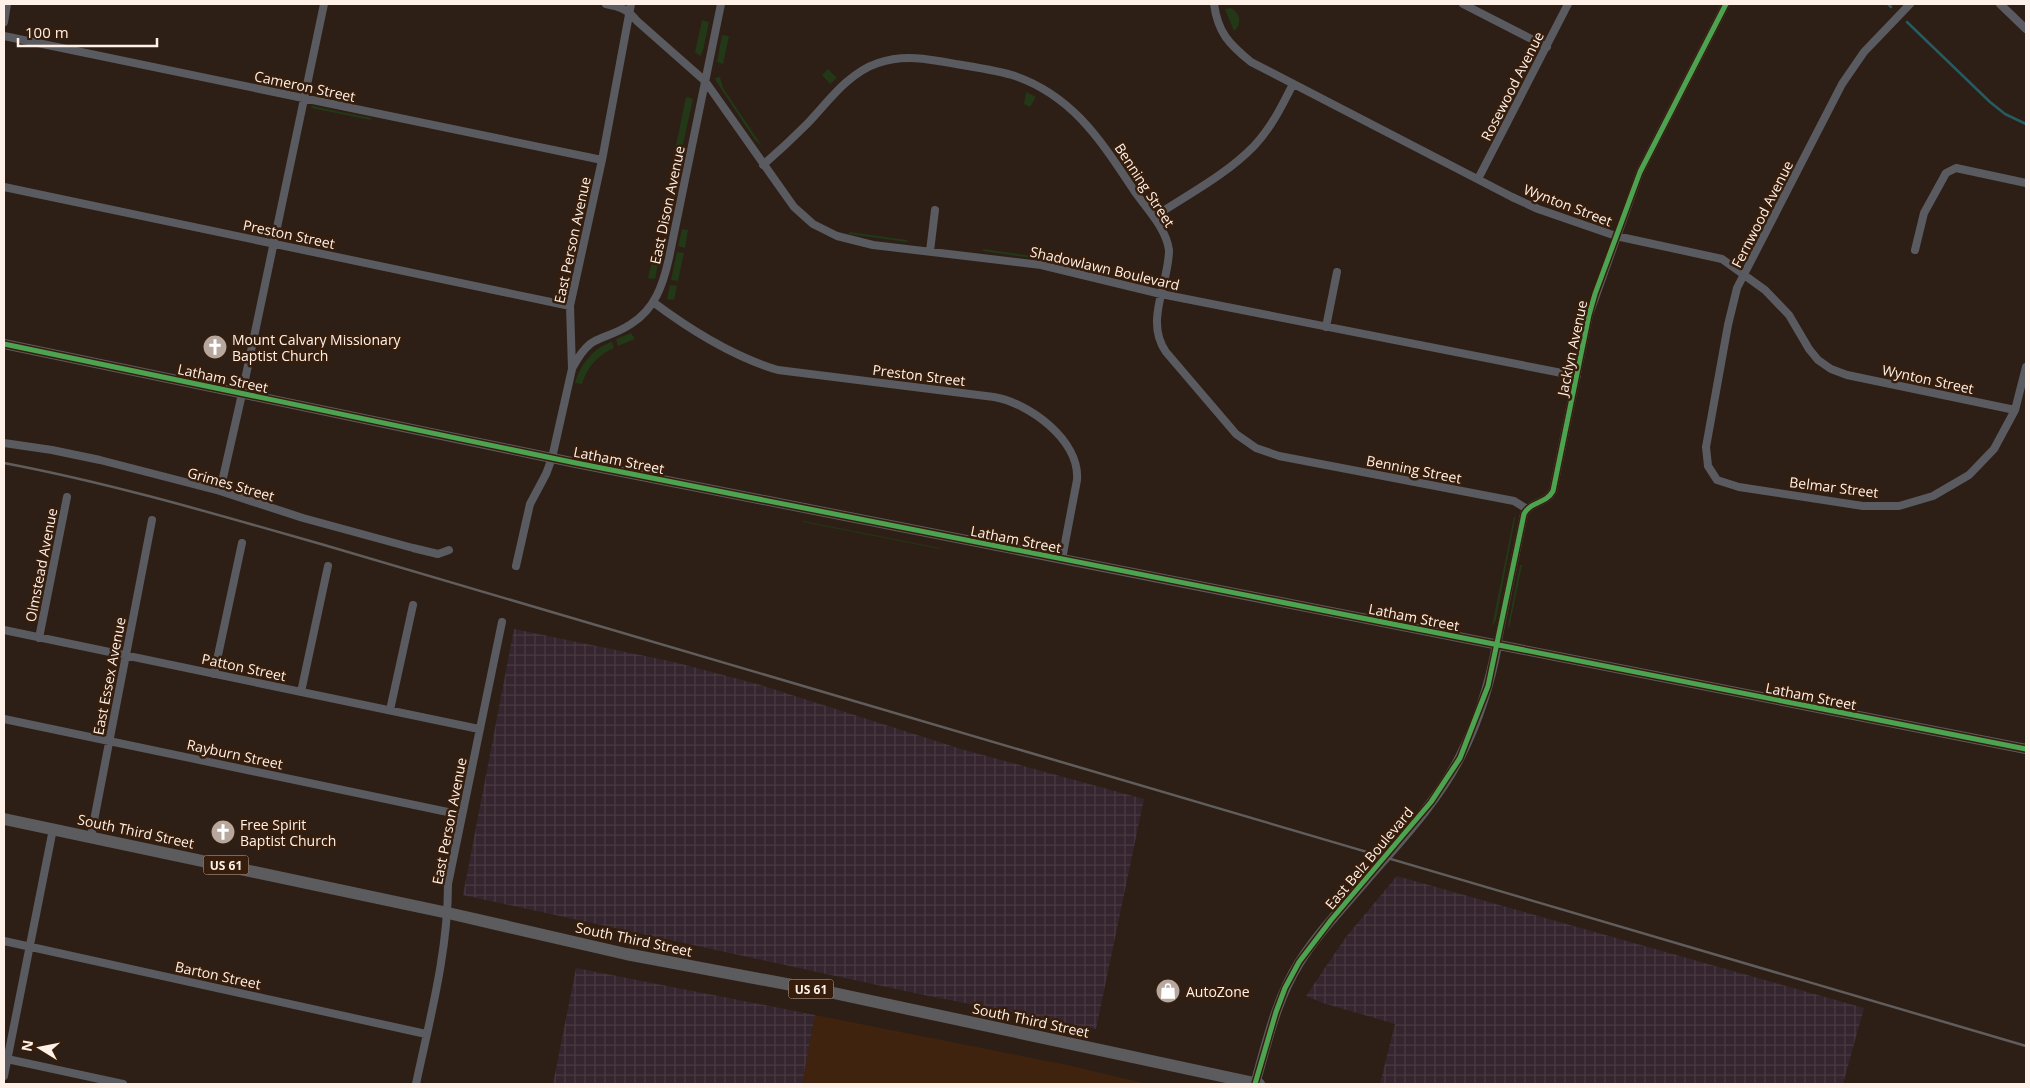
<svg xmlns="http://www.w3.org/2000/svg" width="2030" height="1088" viewBox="0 0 2030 1088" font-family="'Open Sans',sans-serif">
	<defs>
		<pattern id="industrial-grid" width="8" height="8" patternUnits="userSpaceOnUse" patternTransform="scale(1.25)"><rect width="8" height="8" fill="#35252e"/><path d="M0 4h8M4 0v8" fill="none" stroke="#493a42"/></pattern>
	</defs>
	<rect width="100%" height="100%" fill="#2d1f16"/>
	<path fill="#40230e" d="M815,1015L1067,1065L1148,1084H802Z"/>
	<path fill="url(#industrial-grid)" d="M514,629L674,662L757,684L961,749L1144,799L1096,1029L914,993L463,895Z
		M1397,876L1864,1008L1843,1084H1380L1395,1024L1323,1003L1306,996L1346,937Z
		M576,968L815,1015L802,1084H553Z"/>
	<path fill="#223816" d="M1231,8C1241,14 1242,24 1234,31L1225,9Z
		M702,20L709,22L703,50L700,56L695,52Z
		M722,35L729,36L723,64L717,62Z
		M828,69L837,78L830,84L822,75Z
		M720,77L723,88L762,146L755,140L716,81L715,78Z
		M1026,92L1036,97L1030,107L1024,104Z
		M686,97L693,99L677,171L671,169Z
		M312,106L371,118V120L311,108Z
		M670,174L677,176L673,192L667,190Z
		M666,195L673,196L669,213L662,212Z
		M682,229L688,230L685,248L678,246Z
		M849,232L907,240V242L849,234Z
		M983,249L1040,257L1039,259L983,251Z
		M677,252L684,253L678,281L671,280Z
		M653,257L659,259L655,279L648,278Z
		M670,285L677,286L674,300L667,299Z
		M631,333L635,339L618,346L616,339Z
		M612,342L614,348C598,355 587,367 582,384L575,383C580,365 594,347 612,342Z
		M1514,517H1516L1515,519L1496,620L1492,626Z
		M803,521L940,548V549L803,522Z
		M1520,565H1522L1509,629L1508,625Z"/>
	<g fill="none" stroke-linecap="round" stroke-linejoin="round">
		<path stroke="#245c61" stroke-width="2.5" d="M1888,4L1891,7
			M1907,22L1990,102L2005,114L2026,124"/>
		<path stroke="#5a5b60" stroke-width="8" d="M606,4C621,7 627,9 637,21L705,81L794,207L813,224L837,236L873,245L1041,265L1161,294L1577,376
			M1214,4C1218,33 1229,44 1251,62L1512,197L1538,209L1616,236L1722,259L1765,290L1789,315L1809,349L1818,360L1831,369L1847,375L2015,410
			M1463,4L1547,47
			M1910,4L1864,52L1842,84L1737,288L1728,325L1706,447L1708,466L1717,480L1739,487L1863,506H1899L1933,496L1969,475L1994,449L2015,410L2026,367
			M2000,4L2026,29
			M4,22L7,4
			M4,36L602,160
			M763,165C778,152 793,138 807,124C828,102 848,73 878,63C904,54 929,59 956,64C975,67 994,70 1012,75C1073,95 1101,141 1135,192C1147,209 1166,228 1169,250C1169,284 1144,321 1166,352L1236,434L1256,448L1279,456L1514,501L1527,509
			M1478,179L1568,4
			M4,187L570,306
			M1154,217C1187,195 1226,175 1254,146C1271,128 1282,106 1293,84
			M1915,250L1924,213L1946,173L1956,168L2026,183
			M930,251L935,210
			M653,302C689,329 734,357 778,370L994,397C1029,403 1080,440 1077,480L1062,559
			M1326,327L1337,272
			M573,367C592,331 602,343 631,324C655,309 663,285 669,258L721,4
			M4,443L52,450L100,460L220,491L303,518L413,548L438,554L449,550
			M220,491L242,394L324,4
			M516,566L530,504L546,474L552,458L572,369L570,306L602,160L631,4
			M4,630L479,729
			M39,638L67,497
			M1497,645L1524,514C1531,501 1546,504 1553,491L1589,315L1640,172L1726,4
			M214,674L242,543
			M301,692L328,566
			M390,710L413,605
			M4,719L462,815
			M91,836L152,520
			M4,941L426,1034
			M7,1059L123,1084
			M4,1076L53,829
			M416,1084C430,1018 448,952 448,884L502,622"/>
		<path stroke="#5a5b60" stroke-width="10" d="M4,344L576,463L2026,749
			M1255,1084C1267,1043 1276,1000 1299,963C1318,933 1343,907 1366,880C1399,842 1437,802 1460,757C1478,721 1490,684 1497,645"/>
		<path stroke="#5c5b5d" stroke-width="12" d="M4,819L448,913L626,954L829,992L1259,1084"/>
		<path stroke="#615d5c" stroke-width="2.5" d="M4,463C115,484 222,516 331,547L2026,1046"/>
		<defs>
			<path id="cycleway" d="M4,344L576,463L2026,749
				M1255,1084L1276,1012L1285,988L1299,962L1331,920L1431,802L1460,758L1488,686L1524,514C1531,501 1546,504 1553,491L1589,315L1595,294L1640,172L1726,4"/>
		</defs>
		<use href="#cycleway" stroke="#371e0c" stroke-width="8"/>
		<use href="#cycleway" stroke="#4ca352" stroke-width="5"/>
	</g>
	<defs>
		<symbol id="church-disc" viewBox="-11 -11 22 22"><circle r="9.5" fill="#b6a89e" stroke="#371e0c"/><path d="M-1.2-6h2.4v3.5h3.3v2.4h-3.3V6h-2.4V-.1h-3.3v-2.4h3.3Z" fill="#fff"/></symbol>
		<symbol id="shop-disc" viewBox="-11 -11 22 22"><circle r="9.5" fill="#b6a89e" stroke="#371e0c"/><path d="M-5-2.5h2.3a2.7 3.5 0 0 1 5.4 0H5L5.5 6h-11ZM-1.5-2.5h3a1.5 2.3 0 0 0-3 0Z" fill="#fff"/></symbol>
	</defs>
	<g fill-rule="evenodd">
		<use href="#church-disc" x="201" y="333" width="28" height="28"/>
		<use href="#church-disc" x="209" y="818" width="28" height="28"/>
		<use href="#shop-disc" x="1154" y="977" width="28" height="28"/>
	</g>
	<g text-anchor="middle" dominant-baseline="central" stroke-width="5" stroke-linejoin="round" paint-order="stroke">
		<g fill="#371e0c" stroke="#c3b2a6" stroke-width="1">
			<rect x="203.5" y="855.5" width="45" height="19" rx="4"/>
			<rect x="788.5" y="979.5" width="45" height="19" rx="4"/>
		</g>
		<g font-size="12" font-weight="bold" fill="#fff1e8">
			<text x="226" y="865">US 61</text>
			<text x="811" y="989">US 61</text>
		</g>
		<g font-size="14" fill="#fff1e8" stroke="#371e0c">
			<text transform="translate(305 86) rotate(12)">Cameron Street</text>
			<text transform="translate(1512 86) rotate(-63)">Rosewood Avenue</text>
			<text transform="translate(1145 185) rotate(57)">Benning Street</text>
			<text transform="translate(667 205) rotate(-78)">East Dison Avenue</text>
			<text transform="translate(1568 205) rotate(21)">Wynton Street</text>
			<text transform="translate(1762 214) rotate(-63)">Fernwood Avenue</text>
			<text transform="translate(289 234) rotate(12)">Preston Street</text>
			<text transform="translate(572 240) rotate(-78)">East Person Avenue</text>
			<text transform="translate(1105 268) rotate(13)">Shadowlawn Boulevard</text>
			<text transform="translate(1572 348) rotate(-78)">Jacklyn Avenue</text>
			<text transform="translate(919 375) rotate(7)">Preston Street</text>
			<text transform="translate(223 378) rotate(12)">Latham Street</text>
			<text transform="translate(1928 379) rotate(12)">Wynton Street</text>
			<text transform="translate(619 460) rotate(11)">Latham Street</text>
			<text transform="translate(1414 469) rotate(11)">Benning Street</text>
			<text transform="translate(231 484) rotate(16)">Grimes Street</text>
			<text transform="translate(1834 487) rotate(7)">Belmar Street</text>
			<text transform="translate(1016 539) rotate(11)">Latham Street</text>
			<text transform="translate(41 565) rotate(-79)">Olmstead Avenue</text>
			<text transform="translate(1414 617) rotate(11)">Latham Street</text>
			<text transform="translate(244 667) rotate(12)">Patton Street</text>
			<text transform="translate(109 676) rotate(-79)">East Essex Avenue</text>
			<text transform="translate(1811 696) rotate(11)">Latham Street</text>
			<text transform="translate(235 754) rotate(12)">Rayburn Street</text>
			<text transform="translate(449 821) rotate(-79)">East Person Avenue</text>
			<text transform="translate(136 831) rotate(12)">South Third Street</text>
			<text transform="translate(1369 858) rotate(-50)">East Belz Boulevard</text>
			<text transform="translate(634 939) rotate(12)">South Third Street</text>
			<text transform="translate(218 975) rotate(12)">Barton Street</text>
			<text transform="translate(1031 1020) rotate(12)">South Third Street</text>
		</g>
		<g font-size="14" fill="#fff1e8" stroke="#371e0c" text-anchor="start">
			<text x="232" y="339">Mount Calvary Missionary<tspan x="232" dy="16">Baptist Church</tspan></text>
			<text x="240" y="824">Free Spirit<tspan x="240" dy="16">Baptist Church</tspan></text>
			<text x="1186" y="991">AutoZone</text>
		</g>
	</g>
	<rect width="2030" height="1088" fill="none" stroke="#fff1e8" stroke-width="10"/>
	<g transform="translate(40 1048) rotate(280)" stroke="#371e0c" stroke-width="4" paint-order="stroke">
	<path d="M0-4L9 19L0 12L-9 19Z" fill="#fff1e8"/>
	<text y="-8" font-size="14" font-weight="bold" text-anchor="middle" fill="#fff1e8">N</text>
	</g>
	<path d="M18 38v8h139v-8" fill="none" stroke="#fff1e8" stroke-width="2.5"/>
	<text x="25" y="38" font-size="15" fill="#fff1e8" stroke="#371e0c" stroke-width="4" paint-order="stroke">100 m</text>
</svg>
